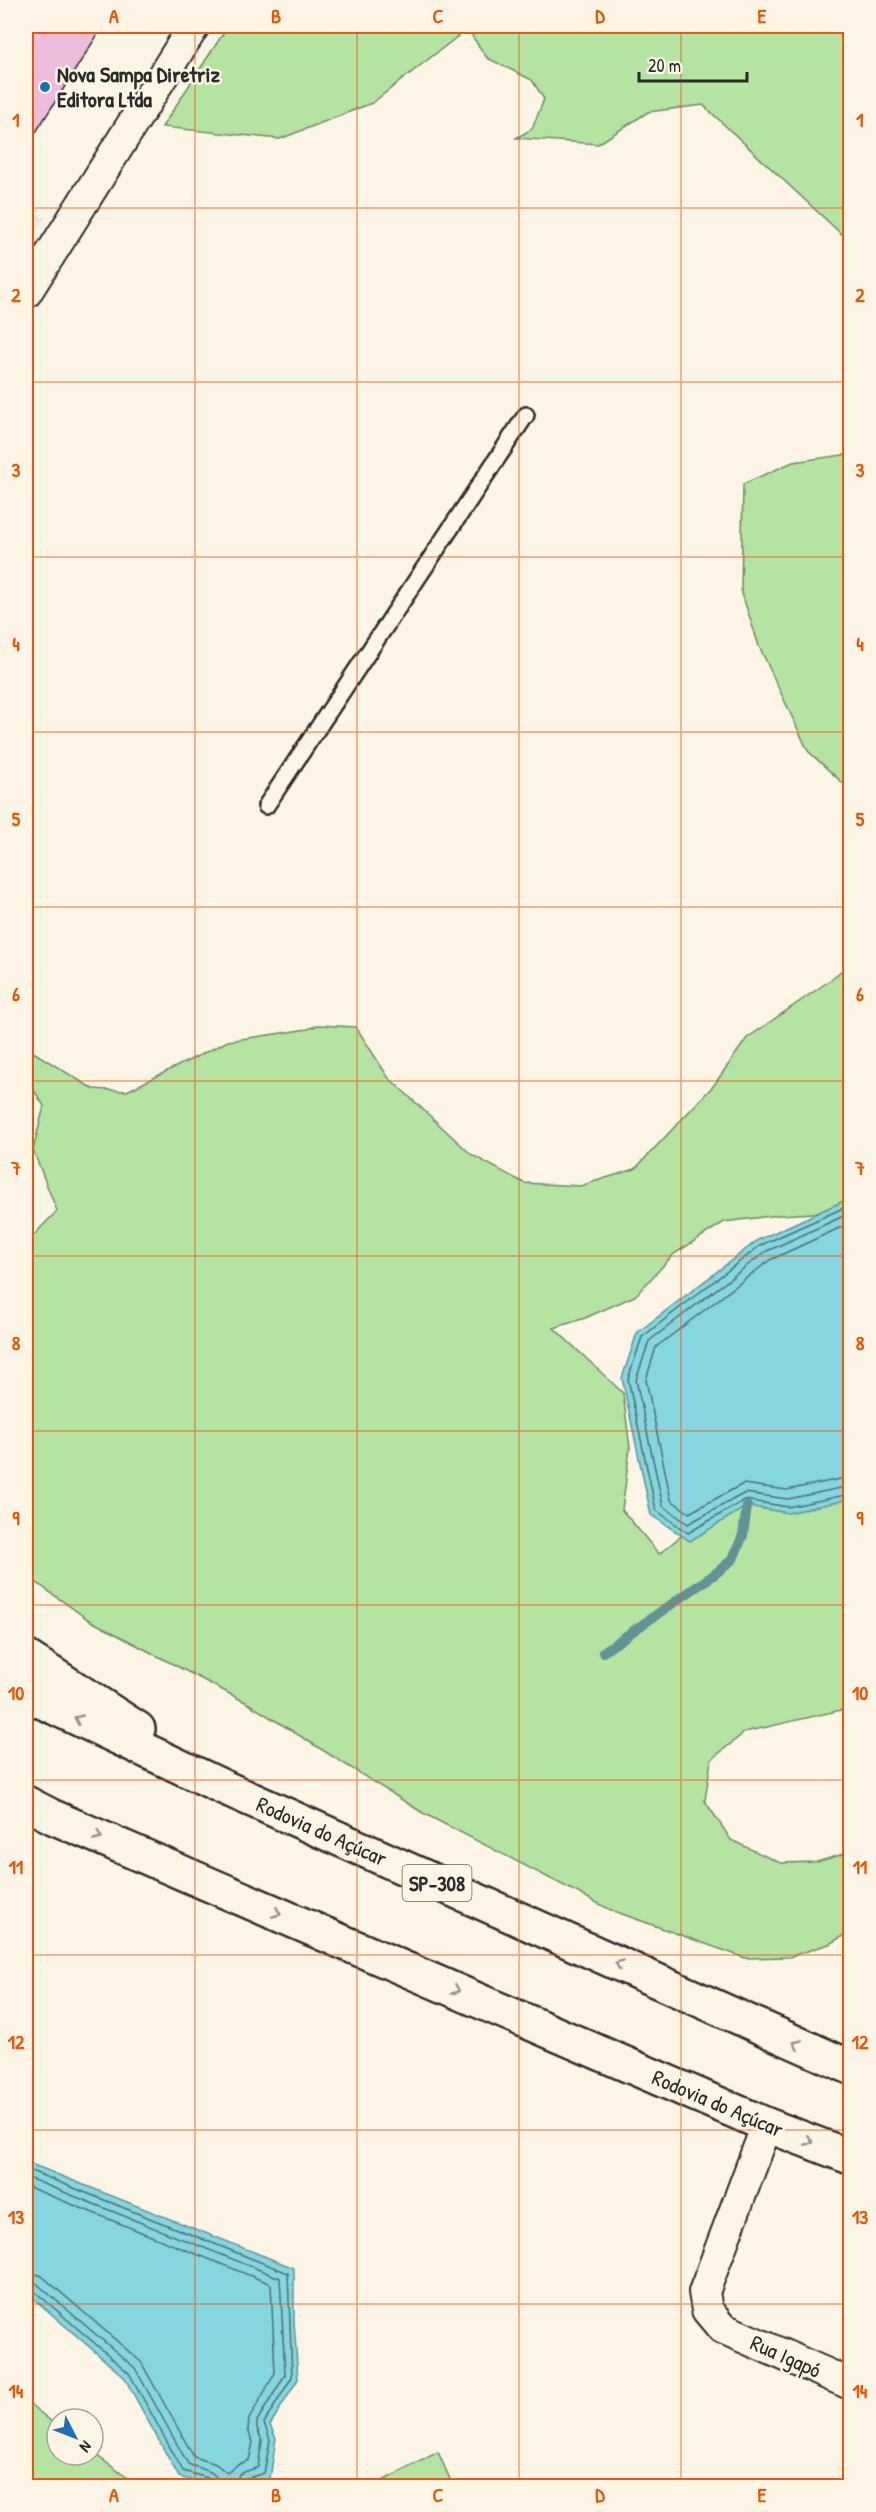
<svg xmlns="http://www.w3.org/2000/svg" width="876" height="2512" viewBox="0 0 876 2512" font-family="'Patrick Hand',sans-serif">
	<rect width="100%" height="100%" fill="#fcf5e5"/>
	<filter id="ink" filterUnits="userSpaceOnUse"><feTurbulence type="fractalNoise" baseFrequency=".0167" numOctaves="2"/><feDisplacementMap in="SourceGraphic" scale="12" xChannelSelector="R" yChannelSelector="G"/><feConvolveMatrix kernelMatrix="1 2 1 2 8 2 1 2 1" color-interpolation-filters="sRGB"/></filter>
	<g filter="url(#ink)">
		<path fill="#f8e4e2" d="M26,205L45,218L26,248Z"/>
		<path fill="#b4e3a2" stroke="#708766" stroke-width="1.5" d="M228,26H471L372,103L280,139L162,127Z
			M475,26H850V242L703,105L648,112L598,144L516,138L532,129L544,99L532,80L487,58L472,36Z
			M850,454V790L808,751L759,646L741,591L743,484L793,462Z
			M850,963V1211L779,1215L724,1222L674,1254L635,1296L585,1318L554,1328L623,1393L630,1448L622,1510L659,1554L704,1517L759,1500L850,1480V1708L745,1732L711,1760L705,1801L731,1840L780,1863L817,1862L850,1852V1932L829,1944L789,1957L745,1958L611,1910L423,1813L249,1704L89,1620L26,1575V1243L57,1211L33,1150L44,1106L26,1078V1050H30L93,1089L127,1091L228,1041L308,1029L318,1025L356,1027L388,1077L472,1155L524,1183L580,1186L635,1169L714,1085L747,1038L832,979Z
			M26,2401L57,2426V2455H93V2453L139,2486H26Z
			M438,2452L453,2486H373Z"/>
		<path fill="#85d6de" stroke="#619296" stroke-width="1.5" d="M850,1198V1499L788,1513L747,1506L690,1541L651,1515L622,1378L637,1333L758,1240Z
			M26,2162L294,2268V2321L298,2379L270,2425L276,2438L270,2479C229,2488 220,2488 179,2477L124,2377L26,2292Z"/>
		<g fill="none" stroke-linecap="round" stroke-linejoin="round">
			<path stroke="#4f6f73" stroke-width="1.5" d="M850,1205L761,1245L642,1337L628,1379L656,1510L688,1533L745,1500L788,1507L850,1494
				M850,1213L765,1252L649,1341L636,1380L663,1506L688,1524L745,1493L788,1499L850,1486
				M850,1223L770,1260L656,1347L646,1380L671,1500L689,1513L743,1484L787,1490L850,1477
				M26,2169L288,2273L292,2377L264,2423L270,2440L264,2473L245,2479L242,2486
				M26,2177L280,2278L285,2375L257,2421V2428L262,2441L258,2467L239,2474L235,2486
				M26,2186L271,2284L275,2373L249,2419L248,2430L253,2442L249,2460L237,2465L227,2473L216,2464L194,2457L141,2362L42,2276L26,2271
				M26,2280L36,2283L135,2368L188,2464C201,2470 218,2469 219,2486
				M26,2288L32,2289L129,2373L183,2471L208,2478L211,2486"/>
			<path stroke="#619296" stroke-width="10" d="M603,1652L715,1574L733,1559L743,1535L747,1506"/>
		</g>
		<path fill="#eebcdb" stroke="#2b2b2b" stroke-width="1.5" d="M26,26H103L26,148Z"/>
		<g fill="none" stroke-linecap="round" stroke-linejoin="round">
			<defs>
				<path id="service" d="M266,806L526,415"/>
				<path id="minor" d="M26,293L194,26
					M767,2125L704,2292L707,2310L722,2328L850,2384"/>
				<path id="motorway" d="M26,1657L138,1729
					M26,1694L221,1786L850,2067
					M26,1803L53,1817L767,2125L850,2157"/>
			</defs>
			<use href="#service" stroke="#2b2b2b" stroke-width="20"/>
			<use href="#minor" stroke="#2b2b2b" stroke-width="34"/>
			<use href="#motorway" stroke="#2b2b2b" stroke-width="38"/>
			<use href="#service" stroke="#fcf5e5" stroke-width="15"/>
			<use href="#minor" stroke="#fcf5e5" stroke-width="30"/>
			<use href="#motorway" stroke="#fcf5e5" stroke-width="33"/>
		</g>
		<defs><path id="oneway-chevron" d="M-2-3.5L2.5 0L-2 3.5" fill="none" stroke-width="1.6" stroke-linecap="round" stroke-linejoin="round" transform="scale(1.5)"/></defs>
		<g stroke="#949088">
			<use href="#oneway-chevron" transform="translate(78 1719) rotate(-155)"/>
			<use href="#oneway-chevron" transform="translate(98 1836) rotate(23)"/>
			<use href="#oneway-chevron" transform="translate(277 1913) rotate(23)"/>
			<use href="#oneway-chevron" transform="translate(619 1964) rotate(-156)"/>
			<use href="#oneway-chevron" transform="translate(456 1990) rotate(23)"/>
			<use href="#oneway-chevron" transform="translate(797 2044) rotate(-156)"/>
			<use href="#oneway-chevron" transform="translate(809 2141) rotate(22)"/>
		</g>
	</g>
	<path fill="none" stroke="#e8590c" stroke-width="1.5" stroke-opacity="0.55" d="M195,26V2486M357,26V2486M519,26V2486M681,26V2486M26,208H850M26,382H850M26,557H850M26,732H850M26,907H850M26,1081H850M26,1256H850M26,1431H850M26,1605H850M26,1780H850M26,1955H850M26,2130H850M26,2304H850"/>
	<circle fill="#1f6fb2" stroke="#fcf5e5" stroke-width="2" cx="45" cy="87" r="6"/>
	<g text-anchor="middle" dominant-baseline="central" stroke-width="5" stroke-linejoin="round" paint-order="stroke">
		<rect fill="#fcf5e5" stroke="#6a6863" stroke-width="1.5" x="402.5" y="1865" width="69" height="36" rx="4.5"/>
		<g font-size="21" font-weight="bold" fill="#2b2b2b">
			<text x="437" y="1883">SP-308</text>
		</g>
		<g font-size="22" font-weight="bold" fill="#2b2b2b" stroke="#fcf5e5" text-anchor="start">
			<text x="57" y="74">Nova Sampa Diretriz<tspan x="57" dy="25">Editora Ltda</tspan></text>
		</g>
		<g font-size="22" fill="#2b2b2b" stroke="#fcf5e5">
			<text transform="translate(322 1831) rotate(24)">Rodovia do Açúcar</text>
			<text transform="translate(718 2103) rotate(23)">Rodovia do Açúcar</text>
			<text transform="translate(786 2356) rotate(24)">Rua Igapó</text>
		</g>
	</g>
	<rect width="876" height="2512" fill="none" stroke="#fcf5e5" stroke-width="66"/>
	<g transform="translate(75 2437) rotate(132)"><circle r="28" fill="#fcf5e5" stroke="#a8a49b" stroke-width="1.5"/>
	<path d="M0-4.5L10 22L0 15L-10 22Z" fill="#1f6fb2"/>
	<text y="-9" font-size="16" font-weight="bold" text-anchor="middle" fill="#2b2b2b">N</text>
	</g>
	<path d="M639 72v9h108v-9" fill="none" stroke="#2b2b2b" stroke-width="3"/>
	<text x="648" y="72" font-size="18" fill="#2b2b2b" stroke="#fcf5e5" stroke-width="4.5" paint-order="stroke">20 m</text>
	<rect x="33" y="33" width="810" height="2446" fill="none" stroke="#e8590c" stroke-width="2"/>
	<g font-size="20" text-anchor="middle" font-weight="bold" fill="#e8590c">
		<text x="114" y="23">A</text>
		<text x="276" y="23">B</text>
		<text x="438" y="23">C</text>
		<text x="600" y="23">D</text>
		<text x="762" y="23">E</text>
		<text x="16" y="127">1</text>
		<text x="860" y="127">1</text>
		<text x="16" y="302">2</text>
		<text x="860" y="302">2</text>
		<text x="16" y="477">3</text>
		<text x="860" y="477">3</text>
		<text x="16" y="651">4</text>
		<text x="860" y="651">4</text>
		<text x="16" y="826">5</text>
		<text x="860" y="826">5</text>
		<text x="16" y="1001">6</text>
		<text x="860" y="1001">6</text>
		<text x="16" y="1175">7</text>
		<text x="860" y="1175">7</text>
		<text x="16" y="1350">8</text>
		<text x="860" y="1350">8</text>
		<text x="16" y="1525">9</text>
		<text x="860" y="1525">9</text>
		<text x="16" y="1700">10</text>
		<text x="860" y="1700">10</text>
		<text x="16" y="1874">11</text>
		<text x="860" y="1874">11</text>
		<text x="16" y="2049">12</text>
		<text x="860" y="2049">12</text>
		<text x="16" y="2224">13</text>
		<text x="860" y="2224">13</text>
		<text x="16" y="2398">14</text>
		<text x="860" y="2398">14</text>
		<text x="114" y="2502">A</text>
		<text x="276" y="2502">B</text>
		<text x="438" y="2502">C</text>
		<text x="600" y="2502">D</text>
		<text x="762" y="2502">E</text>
	</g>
</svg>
